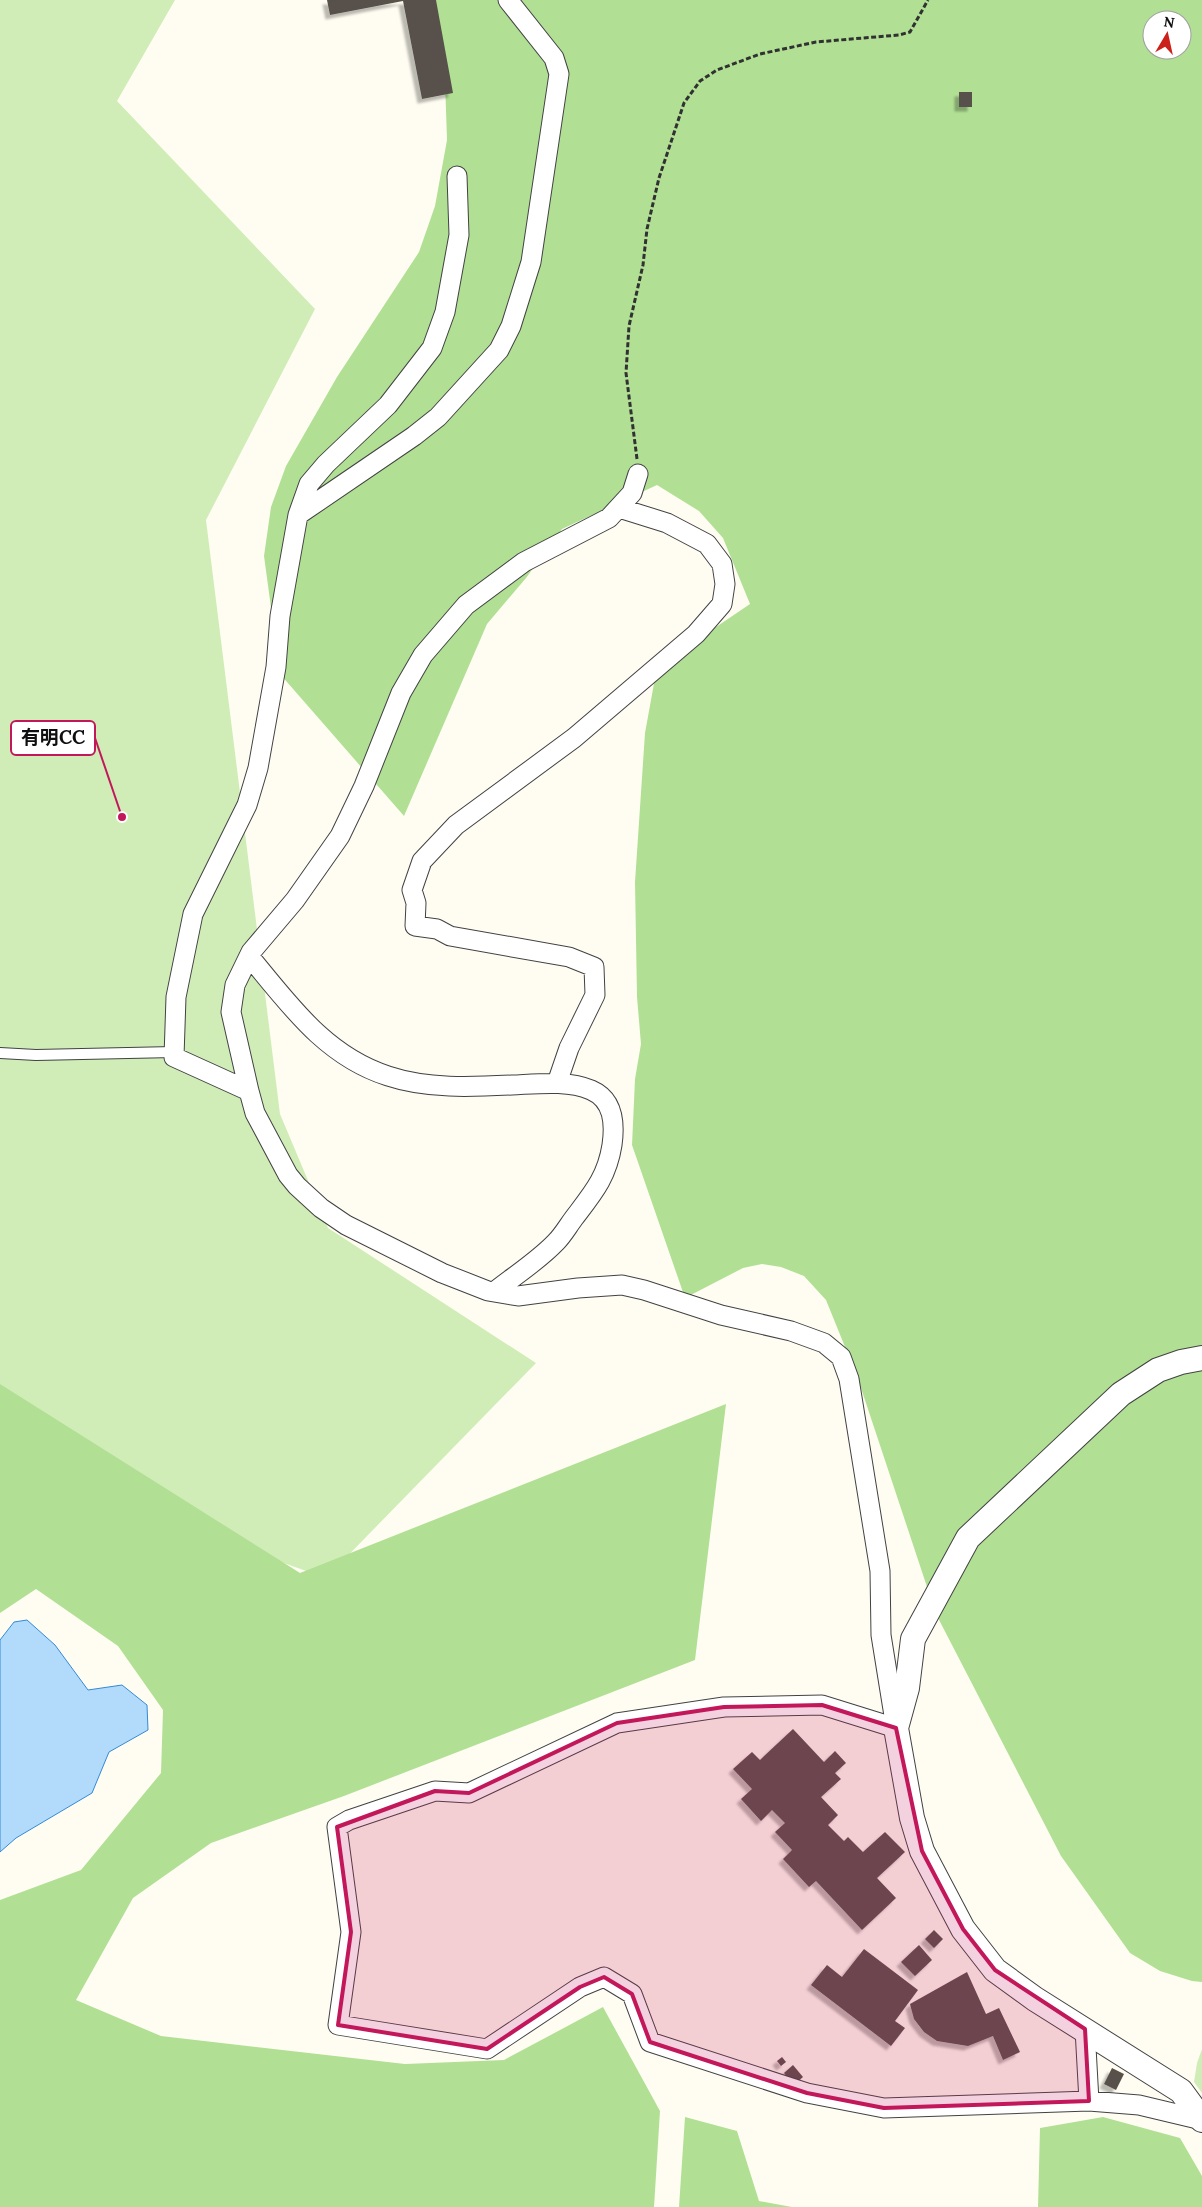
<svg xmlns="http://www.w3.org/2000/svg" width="1202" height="2207" viewBox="0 0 1202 2207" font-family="Lora,'Noto Sans JP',serif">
	<defs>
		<filter id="shadow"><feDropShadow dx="-4.5" dy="4.5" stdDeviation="1" flood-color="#0004"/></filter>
	</defs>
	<rect width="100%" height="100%" fill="#fffdf2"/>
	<path fill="#d0edb8" d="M0,0H175L117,101L315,309L206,520L280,1114L328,1228L536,1363L326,1578L157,1518L0,1440Z
		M1202,2049V2093L1194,2082L1197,2063Z"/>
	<path fill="#b1e095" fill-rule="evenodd" d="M404,0H1202V1982L1192,1981L1160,1971L1130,1953L1061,1856L936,1614L858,1379L826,1300L804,1276L781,1267L762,1264L743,1268L685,1298L632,1145L635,1079L641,1044L637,997L635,882L645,733L657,667L750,604L723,538L699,511L657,485L562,529L526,578L487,624L404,816L280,674L264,556L271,507L286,466L337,377L419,252L435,206L447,140L445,81ZM1152,20H1182V50H1152Z
		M0,1384L300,1573L726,1404L695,1660L344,1796L211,1843L133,1898L76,2000L161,2036L405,2064L504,2060L603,2007L660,2111L654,2207H0V1900L81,1870L161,1773L163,1710L118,1646L36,1589L0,1613Z
		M685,2117L737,2131L759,2201L792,2207H679Z
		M1103,2117L1180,2138L1202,2176V2207H1038L1040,2128Z"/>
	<path fill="#b2dafb" stroke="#338ad8" d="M27,1620L55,1645L88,1690L122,1685L147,1705L148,1730L109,1752L92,1793L16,1838L0,1852V1640L14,1622Z"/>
	<path fill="#59514b" filter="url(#shadow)" d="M327,0H436L453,93L422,99L403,1L330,15Z
		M959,92H972V107H959Z
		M793,1729L824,1762L835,1751L846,1763L835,1773L841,1779L821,1797L838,1815L828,1825L844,1841L848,1837L863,1852L885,1832L905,1852L877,1878L896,1898L862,1930L816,1881L809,1887L783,1859L792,1850L775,1832L785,1823L772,1810L761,1821L741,1799L752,1789L733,1769L752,1752L760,1760Z
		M934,1930L943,1939L934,1948L925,1939Z
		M919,1945L932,1960L915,1976L901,1962Z
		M864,1949L918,1990L895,2021L905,2028L891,2046L811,1985L827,1965L842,1977Z
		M967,1972L986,2014L999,2008L1020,2052L1003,2060L993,2036L968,2046L937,2041L924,2032L914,2019L910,2004Z
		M782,2057L786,2062L781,2066L777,2061Z
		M793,2065L803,2077L794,2085L784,2073Z
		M1112,2068L1124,2074L1116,2090L1104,2084Z"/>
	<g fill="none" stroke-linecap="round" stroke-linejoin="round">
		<defs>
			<path id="service" d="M0,1053L36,1055L174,1052"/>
			<path id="minor" d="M638,474L632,493L609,518L524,562L466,605L423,655L401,693L364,786L340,836L295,900L251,952L235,985L231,1012L249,1091L255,1113L288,1175L297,1186L321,1208L346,1225L442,1273L488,1291L518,1296L578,1288L622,1285L644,1290L721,1315L791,1331L824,1343L841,1357L849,1379L880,1571L881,1635L896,1728L822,1705L724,1707L617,1723L469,1793L435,1791L349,1820L337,1827L351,1932L338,2025L487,2049L580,1987L604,1977L632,1994L650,2042L807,2093L884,2108L1089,2101L1139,2105L1202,2120
				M298,515L414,436L438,417L499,350L511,326L531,262L559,74L554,58L508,0
				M249,956C289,1004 325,1056 388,1076C427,1089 471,1087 512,1085C536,1084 568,1080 591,1090C614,1100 615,1124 612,1145C607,1177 593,1193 574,1218C568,1226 563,1235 556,1242C538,1261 514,1276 494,1292
				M557,1083L569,1048L595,995L594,967L569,957L450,936L437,929L415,926L416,903L412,890L422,861L456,825L574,738L696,634L722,604L725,584L722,564L707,544L667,523L619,508
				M249,1091L174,1057L176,997L193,914L247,805L258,768L276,667L280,616L298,515L309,484L326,464L388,405L432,348L445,312L459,235L457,176
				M1085,2029L1089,2101"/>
			<path id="tertiary" d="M1202,1358L1181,1362L1158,1370L1121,1394L968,1538L913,1639L907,1688L896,1728L912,1818L922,1851L963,1929L995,1970L1035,1999L1181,2091L1202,2120"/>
		</defs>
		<use href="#service" stroke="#424242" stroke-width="12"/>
		<use href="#minor" stroke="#424242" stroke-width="21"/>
		<use href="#tertiary" stroke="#424242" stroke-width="26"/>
		<path stroke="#313131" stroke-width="3" stroke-dasharray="5 2.5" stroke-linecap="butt" d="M637,459L626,373L629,326L643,265L647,229L659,178L684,103L700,81L717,70L760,54L816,42L899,35L910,32L928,0"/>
		<use href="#service" stroke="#fff" stroke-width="10"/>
		<use href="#minor" stroke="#fff" stroke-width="19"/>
		<use href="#tertiary" stroke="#fff" stroke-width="24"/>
	</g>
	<path fill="#c2185b" fill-opacity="0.2" stroke="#c2185b" stroke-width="4" stroke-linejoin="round" d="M822,1705L896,1728L922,1851L963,1929L995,1970L1085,2029L1089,2101L884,2108L807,2093L650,2042L632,1994L604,1977L580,1987L487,2049L338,2025L351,1932L337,1827L435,1791L469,1793L617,1723L724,1707Z"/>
	<path fill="none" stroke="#c2185b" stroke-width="2" d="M122 817L95 738"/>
	<circle fill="#c2185b" stroke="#fff" stroke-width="2" cx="122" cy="817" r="5"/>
	<rect fill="#fff" stroke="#c2185b" stroke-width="2" x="11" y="721" width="84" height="34" rx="5"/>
	<g font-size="19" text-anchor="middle" font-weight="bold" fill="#0f0f0f">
		<text x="53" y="744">有明CC</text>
	</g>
	<g transform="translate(1167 35) rotate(9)"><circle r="24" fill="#ffffff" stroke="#9f9f9f"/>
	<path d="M0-4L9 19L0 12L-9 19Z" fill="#cc201b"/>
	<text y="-8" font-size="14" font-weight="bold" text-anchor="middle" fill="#0f0f0f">N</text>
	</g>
</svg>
